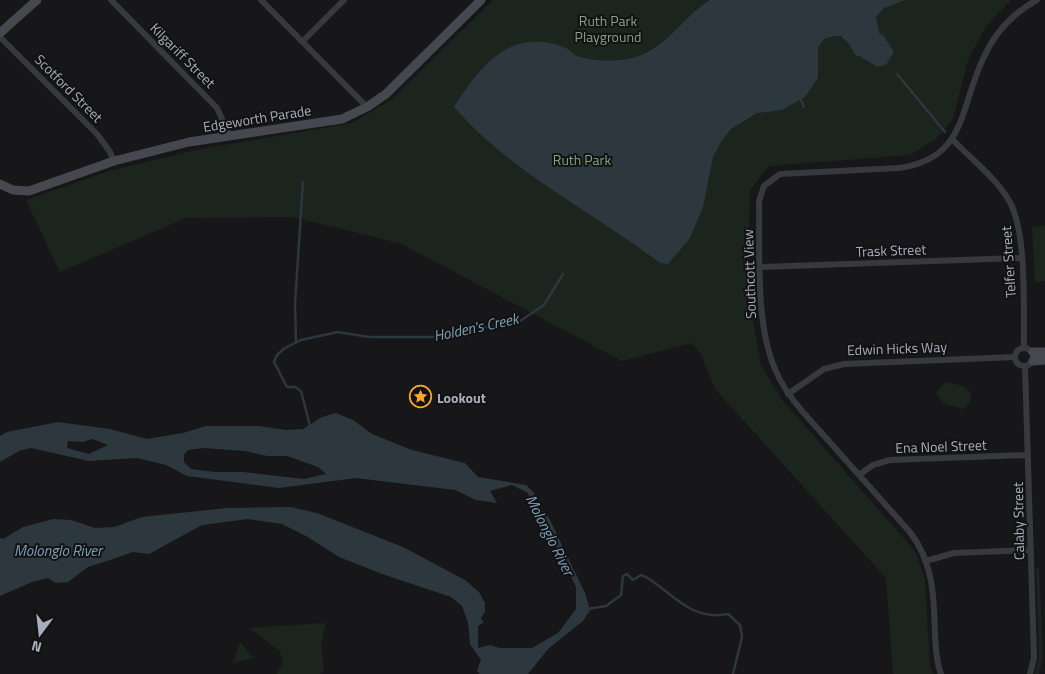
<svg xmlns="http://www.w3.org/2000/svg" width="1045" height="674" viewBox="0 0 1045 674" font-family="'Titillium Web',sans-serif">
	<rect width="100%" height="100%" fill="#171719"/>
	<path fill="#1c251d" d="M493,0H1011L986,26L968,60L953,119L936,139L910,155L768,166L750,190L749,221L750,303L761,365L782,400L915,551L925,580L930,666L933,674H893L886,578L715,389L701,355L692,343L622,361L402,244L293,217L186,218L60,272L26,200L109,171L196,150L352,123L391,100Z
		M1045,226V281L1035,282L1032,227Z
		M946,382L962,386L971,392L970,402L963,409L943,403L936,392Z
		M1039,567L1043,656L1039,674H1035L1039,655L1036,568Z
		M326,623L321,644L324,670L320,674H277V670L283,665L280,651L249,628Z
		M240,642L254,658L233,663Z"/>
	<path fill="#2c373e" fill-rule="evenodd" d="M710,0H905L884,8L876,17L879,33L884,36L894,52L886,65L877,67L860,56H856L849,44L841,36H834L824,39L818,48V78L805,97L782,110L757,113L731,129L721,142L713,157L703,207L690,238L668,264L660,263C593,212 509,171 454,107C480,66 510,26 566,48C570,50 572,53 575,55C591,62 616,62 632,58C666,50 681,18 710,0Z
		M336,413L353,420L372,434L412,450L465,463L478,477L526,485L534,493L537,505L549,518L585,593L590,610L583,621L548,649L528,674H480L477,671L481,660L470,644L468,623L462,606L451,597L385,575L339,557L306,536L282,524L248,519L202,525L149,554L133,552L113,559L88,567L68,582L56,583L48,578L32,582L0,596V538L3,539L23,527L53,519L71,520L95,528L114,527L142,517L227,508L290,507L317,513L403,547L465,580L479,592L485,603V612L481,618L484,622L478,626V648L490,645L500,648H532L558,633L576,609V587L556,546L543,534L537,523L528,493L512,485L490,491L497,503L476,500L455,490L356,478L279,488L187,476L166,465L137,458L89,461L31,448L19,451L0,462V436L7,432L58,422L110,429L147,439L183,433L206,426H259L286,430L303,429L322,417ZM92,439L108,445L89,454L67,448L68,441L83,442ZM203,448L245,451L267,456H287L318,467L326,474L304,479L243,472H215L191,469L184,462V455L188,450Z"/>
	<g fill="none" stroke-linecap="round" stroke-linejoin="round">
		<path stroke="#2c373e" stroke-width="2.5" d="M897,74L945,132
			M801,100L804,107
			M296,342L295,304L303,182
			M310,426L301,391L295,387H287L274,362L277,355L285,348L301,340L338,332L369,337H444L460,329L491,327L520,321L544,305L563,274
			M587,609L606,606L621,595L623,576L627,574L633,580L641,575L646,577C675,595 691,621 728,614L740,625L742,637L733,674"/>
		<path stroke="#38393e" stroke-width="6" d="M111,0L217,108L229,134
			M261,0L367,107
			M0,37L97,134L110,152L114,161
			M303,41L344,0
			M953,140C970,158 995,177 1008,199C1028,230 1023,309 1024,347
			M761,267L1021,258
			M1015 357a9 9 0 1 1 18 0a9 9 0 1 1-18 0Z
			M1025,366L1034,658L1030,674
			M788,394L824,369L844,364L1015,357
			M859,475L873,465L890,460L1028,455
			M926,561L954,553L1031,550
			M941,674C936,662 936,649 935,635C934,598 934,562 909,531L802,411C791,398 781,384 775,369C755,323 760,251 759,201L764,186L780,174L899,168C967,158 959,109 983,59C994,34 1013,13 1037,0"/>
		<path stroke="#45484f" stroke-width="9" d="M0,33L37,0
			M0,184L13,190L29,191L114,161L189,142L342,119L367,107L386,94L481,0
			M1033,352H1045
			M1033,361L1045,360"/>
	</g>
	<defs>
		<symbol id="sight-ring" viewBox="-11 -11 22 22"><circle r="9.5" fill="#121214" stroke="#fda52b" stroke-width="1.5"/><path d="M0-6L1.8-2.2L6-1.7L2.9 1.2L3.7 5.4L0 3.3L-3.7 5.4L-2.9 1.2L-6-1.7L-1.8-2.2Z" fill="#fda52b"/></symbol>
	</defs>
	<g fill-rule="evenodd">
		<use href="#sight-ring" x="408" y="384" width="25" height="25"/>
	</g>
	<g text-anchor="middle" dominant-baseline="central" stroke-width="4" stroke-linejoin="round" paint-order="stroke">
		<g font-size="14" fill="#7fa67e" stroke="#121214">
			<text x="608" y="20">Ruth Park<tspan x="608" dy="16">Playground</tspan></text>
			<text x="582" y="159">Ruth Park</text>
		</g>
		<g font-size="14" fill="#a8afba" stroke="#121214">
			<text transform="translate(183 55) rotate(45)">Kilgariff Street</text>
			<text transform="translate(69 88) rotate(45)">Scotford Street</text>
			<text transform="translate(257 118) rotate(-9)">Edgeworth Parade</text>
			<text transform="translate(891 250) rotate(-2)">Trask Street</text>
			<text transform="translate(1008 262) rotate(-94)">Telfer Street</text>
			<text transform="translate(749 274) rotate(-92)">Southcott View</text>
			<text transform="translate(897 348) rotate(-2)">Edwin Hicks Way</text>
			<text transform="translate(941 446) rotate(-2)">Ena Noel Street</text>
			<text transform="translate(1018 521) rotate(-91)">Calaby Street</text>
		</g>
		<g font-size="14" font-weight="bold" fill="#a8afba" stroke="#121214" text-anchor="start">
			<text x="437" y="397">Lookout</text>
		</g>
		<g font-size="15" font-style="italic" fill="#7da0b7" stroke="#121214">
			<text transform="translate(476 327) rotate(-12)">Holden's Creek</text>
			<text transform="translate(550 535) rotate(63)">Molonglo River</text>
			<text x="58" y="550">Molonglo River</text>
		</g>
	</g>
	<g transform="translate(40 634) rotate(195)" stroke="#121214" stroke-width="4" paint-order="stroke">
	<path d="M0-4L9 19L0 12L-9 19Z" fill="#a8afba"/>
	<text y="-8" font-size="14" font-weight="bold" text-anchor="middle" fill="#a8afba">N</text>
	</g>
</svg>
